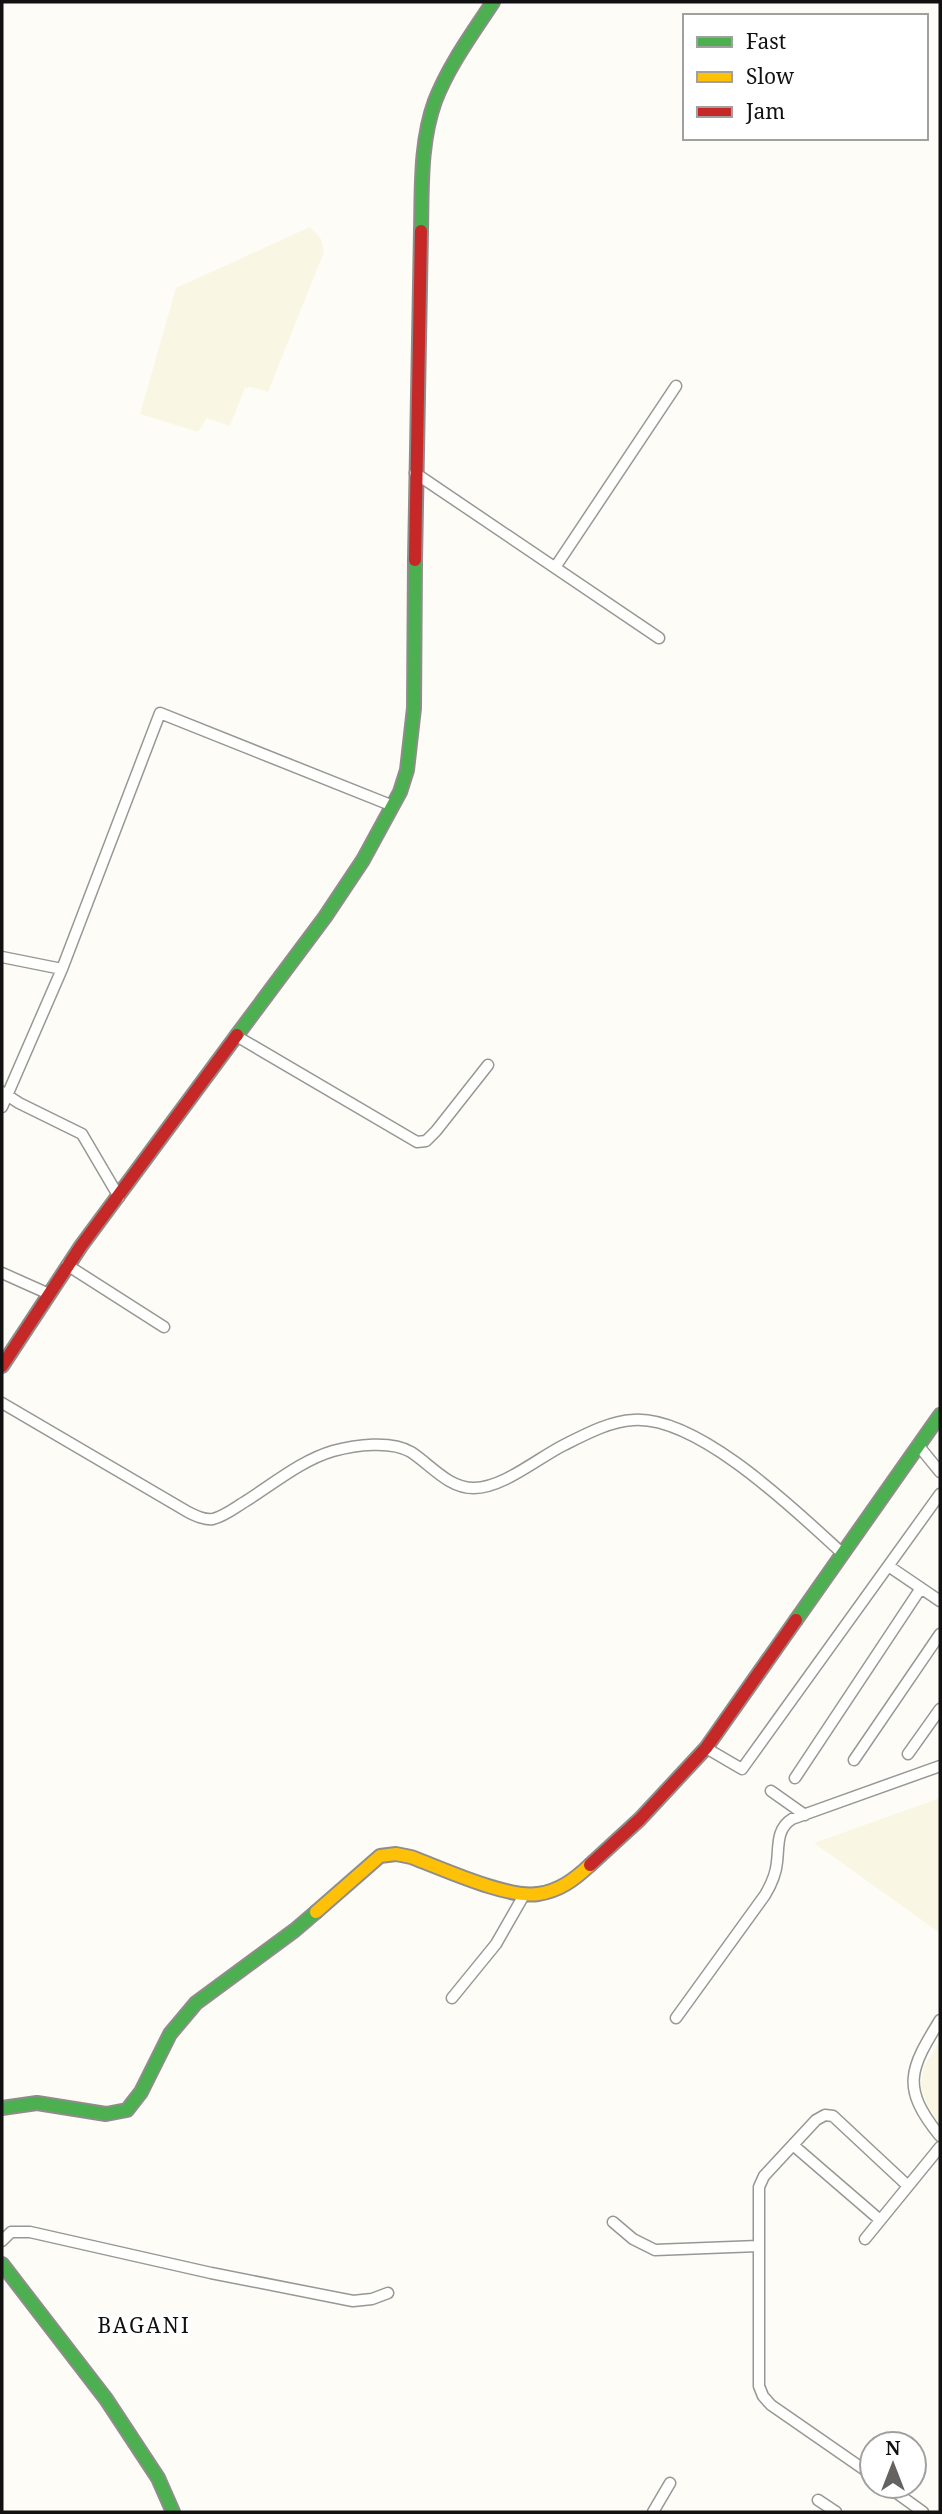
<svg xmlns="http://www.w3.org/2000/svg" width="942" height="2514" viewBox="0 0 942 2514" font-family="'Noto Serif',serif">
	<rect width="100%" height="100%" fill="#fdfcf7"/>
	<path fill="#f9f7e4" d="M310,227L321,239L324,252L268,392L251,387L245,388L230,426L207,418L198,432L140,414L176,288Z
		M940,1798V1933L814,1843Z
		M940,2041V2125L928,2109L921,2087L924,2066Z"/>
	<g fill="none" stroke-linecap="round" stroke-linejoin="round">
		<defs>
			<path id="street" d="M415,473L659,638
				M556,566L676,386
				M2,957L62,969
				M238,1037L417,1142L426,1141L436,1131L488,1065
				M2,1092L19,1103L82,1134L119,1197
				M2,1107L62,969L160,713L393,806
				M67,1265L164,1327
				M2,1273L49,1294
				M2,1403L188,1512C196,1516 204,1520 213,1519C225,1516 236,1507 246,1501C273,1484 302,1460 333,1451C355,1445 391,1440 411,1452C431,1465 448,1488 474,1488C503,1488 538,1458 564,1445C584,1435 610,1421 633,1420C698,1415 797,1512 843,1554
				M918,1445L940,1472
				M890,1567L940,1601
				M706,1748L742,1769L940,1494
				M908,1754L940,1709
				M854,1760L940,1634
				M795,1778L921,1588
				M771,1791L805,1815
				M452,1998L496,1944L524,1895
				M676,2018L765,1895C771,1885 776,1874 777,1862C779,1846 776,1829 792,1819L940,1766
				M940,2020C910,2069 900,2087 940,2136
				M793,2145L880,2220
				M613,2222L633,2239L655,2250L758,2246
				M865,2239L940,2147
				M2,2241L11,2232H30L211,2273L353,2301L372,2299L388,2293
				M872,2475L771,2405L763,2396L759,2386V2187L764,2176L816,2120L825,2115L833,2116L908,2186
				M887,2486L923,2512
				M818,2500L836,2512
				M653,2512L670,2483"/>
			<path id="fast" d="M421,231C422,188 420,142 435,101C449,65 472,34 493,2
				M237,1035L325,917L363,860L400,792L407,770L414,708L415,560
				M796,1620L940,1415
				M2,2108L37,2103L106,2114L127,2110L141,2092L170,2034L196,2003L295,1930L316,1912
				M2,2264L106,2399L158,2478L173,2512"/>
			<path id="slow" d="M316,1912L380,1856L396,1854L411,1857C441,1868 508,1899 538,1894C559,1891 574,1880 590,1865"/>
			<path id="jam" d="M415,560L421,231
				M2,1366L81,1246L237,1035
				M590,1865L640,1819L706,1748L796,1620"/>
		</defs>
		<use href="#street" stroke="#979795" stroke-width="13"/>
		<use href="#fast" stroke="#8e8d8b" stroke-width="16"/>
		<use href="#slow" stroke="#8e8d8b" stroke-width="16"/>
		<use href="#jam" stroke="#8e8d8b" stroke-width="16"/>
		<use href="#street" stroke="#fffffe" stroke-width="10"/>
		<use href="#fast" stroke="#4caf50" stroke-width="12"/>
		<use href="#slow" stroke="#ffc107" stroke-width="12"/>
		<use href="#jam" stroke="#c62828" stroke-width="12"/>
	</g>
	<g text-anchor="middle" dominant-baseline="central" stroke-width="7" stroke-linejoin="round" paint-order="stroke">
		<g font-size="21" letter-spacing="2" fill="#111" stroke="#fff">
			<text x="144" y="2325">BAGANI</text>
		</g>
	</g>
	<rect width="942" height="2514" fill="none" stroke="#111111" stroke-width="7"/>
	<rect x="683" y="14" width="245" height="126" fill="#ffffff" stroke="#a0a0a0" stroke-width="2"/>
	<rect x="697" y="37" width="35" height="10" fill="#4caf50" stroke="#a0a0a0" stroke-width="2"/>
	<text x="746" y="49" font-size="21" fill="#111111">Fast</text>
	<rect x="697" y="72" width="35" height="10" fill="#ffc107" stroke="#a0a0a0" stroke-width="2"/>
	<text x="746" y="84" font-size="21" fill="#111111">Slow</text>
	<rect x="697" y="107" width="35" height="10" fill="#c62828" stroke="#a0a0a0" stroke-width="2"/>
	<text x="746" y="119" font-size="21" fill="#111111">Jam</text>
	<g transform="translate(893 2465)"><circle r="33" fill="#ffffff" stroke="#a0a0a0" stroke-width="2"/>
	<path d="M0-5L12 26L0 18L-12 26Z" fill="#646362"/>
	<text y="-10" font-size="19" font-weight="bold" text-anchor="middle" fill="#111111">N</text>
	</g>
</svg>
